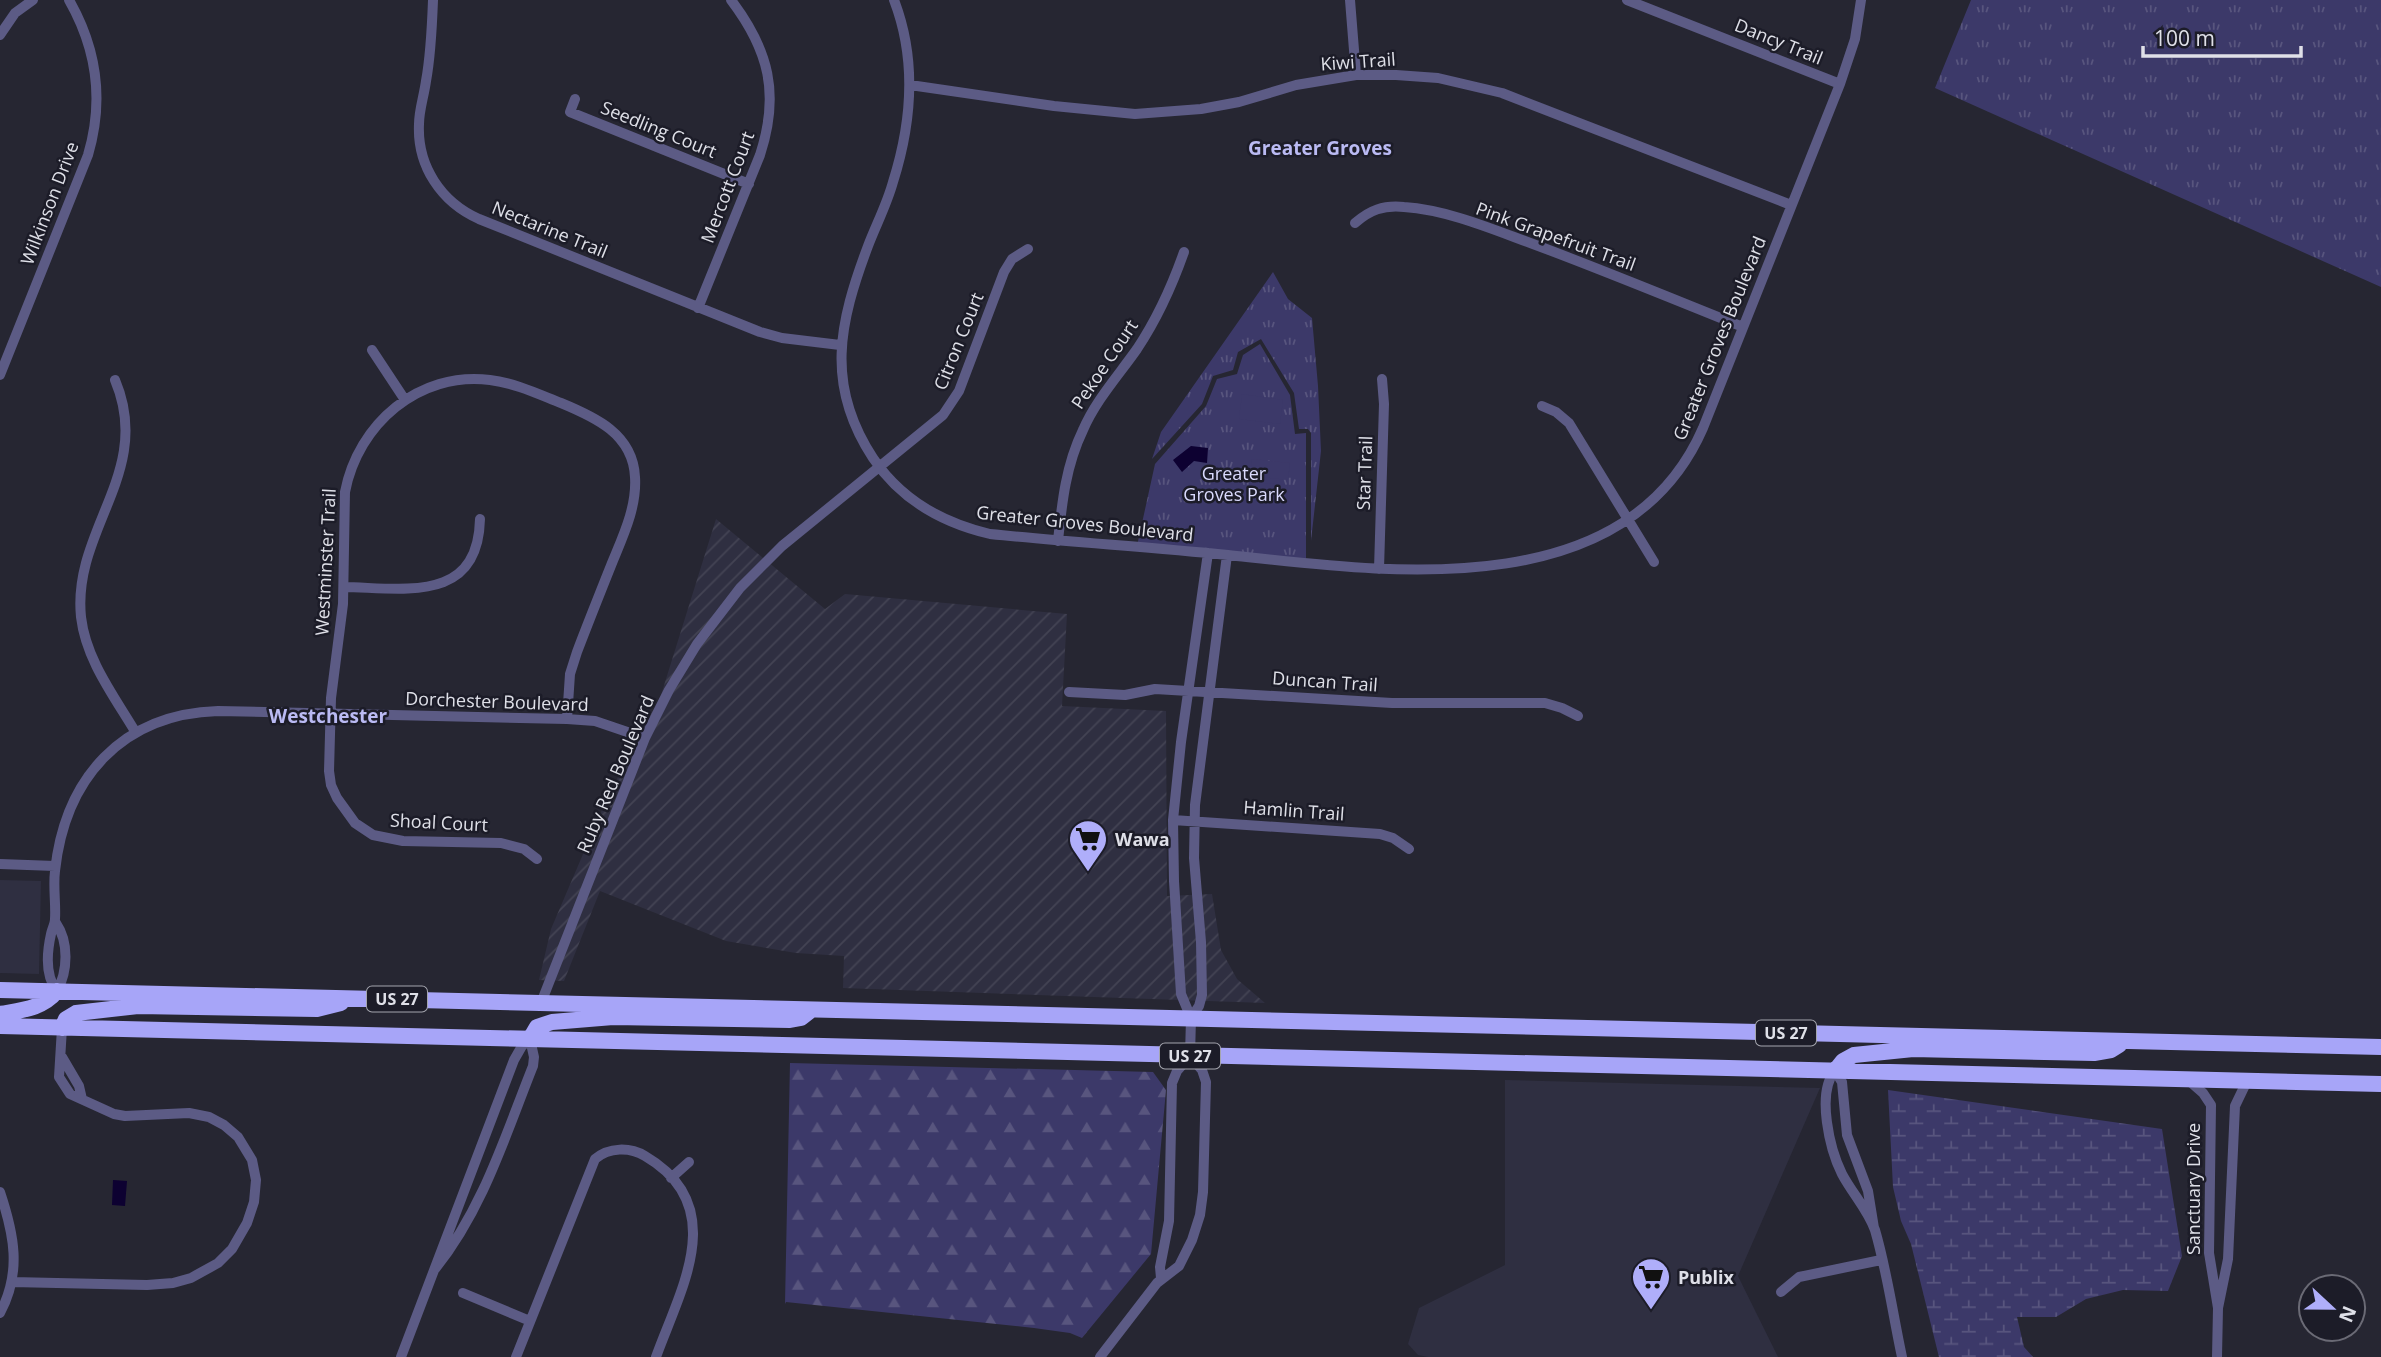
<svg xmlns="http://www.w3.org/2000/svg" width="2381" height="1357" viewBox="0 0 2381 1357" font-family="'Open Sans',sans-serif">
	<defs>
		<pattern id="industrial-furrows" width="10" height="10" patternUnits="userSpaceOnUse" patternTransform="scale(1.75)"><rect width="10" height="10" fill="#2f2f41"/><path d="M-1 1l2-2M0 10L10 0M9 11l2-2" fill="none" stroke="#434353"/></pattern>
		<pattern id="grass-tufts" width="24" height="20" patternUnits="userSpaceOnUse" patternTransform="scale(1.75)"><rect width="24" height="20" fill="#3c3969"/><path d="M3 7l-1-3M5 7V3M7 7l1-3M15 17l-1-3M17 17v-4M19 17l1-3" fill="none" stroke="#58557e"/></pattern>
		<pattern id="forest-firs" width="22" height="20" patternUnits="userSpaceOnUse" patternTransform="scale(1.75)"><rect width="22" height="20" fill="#3c3969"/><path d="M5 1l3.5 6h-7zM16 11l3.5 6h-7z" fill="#58557e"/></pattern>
		<pattern id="wetland-marsh" width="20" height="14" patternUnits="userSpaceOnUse" patternTransform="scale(1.75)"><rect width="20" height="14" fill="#3c3969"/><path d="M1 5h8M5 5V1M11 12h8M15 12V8" fill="none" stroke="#58557e"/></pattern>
	</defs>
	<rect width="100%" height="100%" fill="#262632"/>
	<path fill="#2f2f41" d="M0,880L41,881L39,974L0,973Z
		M1505,1080L1820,1088L1738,1276L1778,1357H1428L1418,1355L1408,1344L1419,1308L1505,1265Z"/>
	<path fill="url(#industrial-furrows)" d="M716,519L825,609L845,594L1067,614L1062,706L1166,711L1167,896L1212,894L1221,950L1237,979L1265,1003L843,988L844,956L796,953L726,941L600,891L564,981L539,980L551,929L607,798L661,695Z"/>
	<path fill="url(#grass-tufts)" d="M1971,0H2381V287L1935,88Z
		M1273,272L1288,299L1312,318L1318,386L1321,451L1311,541V433L1308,429H1299L1294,393L1261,339L1238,352L1233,370L1213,376L1202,404L1152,459L1161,432Z
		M1260,344L1290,395L1295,434L1306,433V564L1137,546L1155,464L1206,406L1217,379L1237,374L1243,355Z"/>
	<path fill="url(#forest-firs)" d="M790,1063L1153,1072L1166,1090L1151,1254L1082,1338L1070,1333L1034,1328L786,1302L785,1304Z"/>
	<path fill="url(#wetland-marsh)" d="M1888,1090L2162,1129L2182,1256L2168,1291L2123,1290L2086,1299L2056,1317H2017L2024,1347L2033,1357H1939L1911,1244L1901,1221L1893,1187Z"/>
	<path fill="#3c3969" d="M1242,394L1283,400L1280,424L1239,419Z
		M1252,459L1290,463L1288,480L1251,476Z
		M1250,482L1288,485L1286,503L1249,500Z"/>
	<path fill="#0d0131" d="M1191,446L1208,448L1207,463L1194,461L1182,472L1173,460Z
		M113,1180L127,1181L125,1206L112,1205Z"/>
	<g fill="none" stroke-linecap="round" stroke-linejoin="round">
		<path stroke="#5c5b85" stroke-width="10" d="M433,0C432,27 431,54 426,81C424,96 419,110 419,124C417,166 441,202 479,219L760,332L782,338L840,345
			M894,0C917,60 912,122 893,182C887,204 876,225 868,246C839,323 825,385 873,458C901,500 943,523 990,534C1069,542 1149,547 1228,555C1385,572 1625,607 1703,428L1840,84L1855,39L1861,0
			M1350,0L1356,75
			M1627,0L1840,84
			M0,35L15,13L33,0
			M910,85L1054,106L1135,114L1201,109L1239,102L1296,85L1356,75H1396L1438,78L1502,93L1791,205
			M575,99L570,112L749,184
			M1355,223C1370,210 1383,205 1404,207C1448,210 1492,229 1533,244C1603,270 1673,299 1743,327
			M698,308L760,155C780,94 769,50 731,0
			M372,350L405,400
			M0,375L88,155C104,101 97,49 69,0
			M115,380C154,472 72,529 81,617C86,660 114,696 136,733
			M1542,406L1556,412L1569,423L1654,562
			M1058,541C1062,502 1066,465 1083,430C1096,400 1118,376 1137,349C1157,319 1172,286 1184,252
			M1379,569L1384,404L1382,379
			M344,587C404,588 478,604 480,519
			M1069,692L1125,695L1155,689L1392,703H1545L1562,708L1578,716
			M1173,820L1380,834L1393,838L1409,849
			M537,859L524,849L501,843L403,841L373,835L355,823L337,798L331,785L329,771L331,698L343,604L345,492C358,424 419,371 490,380C515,383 538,394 561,403C595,417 633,434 635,477C637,507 623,536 612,563C600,593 588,623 577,652L570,674L567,719
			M0,864L55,866
			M56,923C69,942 68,971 57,991
			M57,991C45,976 47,952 51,934C52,929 55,924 55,919C56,903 53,887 55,871C65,778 122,714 218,711L567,719L595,721L645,738
			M541,1003L645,738L669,690L697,644L740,588L782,546L943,415L959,391L1004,272L1012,259L1028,249
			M1191,1018L1199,1006L1202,995L1201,942L1194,858L1195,805L1227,555
			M1190,1056L1191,1018L1181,994L1174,881L1173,820L1181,742L1208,553
			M62,1057L79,1086L82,1099
			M2187,1079L2203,1093L2211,1105L2209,1253L2218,1308L2228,1259L2235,1106L2247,1081
			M671,1178L689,1162
			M0,1192C14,1234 22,1272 0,1313
			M1874,1228L1868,1191L1847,1135L1842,1082L1835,1071C1816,1093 1830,1150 1842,1174C1852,1193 1868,1210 1875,1230C1887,1271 1893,1315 1902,1357
			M1161,1278L1160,1267L1169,1221L1172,1083L1177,1071L1190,1056
			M12,1282L147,1285L173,1283L191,1278L218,1263L232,1249L247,1223L254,1202L256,1180L252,1160L238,1137L224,1125L209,1117L189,1113L125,1116L114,1114L70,1094L59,1077L62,1028
			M1781,1292L1799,1277L1881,1260
			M463,1293L530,1321
			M401,1357L514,1060L522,1046L530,1039L534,1057L533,1066C505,1136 483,1209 435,1269
			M516,1357L595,1159C609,1147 630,1147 645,1156C731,1206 680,1290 656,1357
			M1100,1357L1157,1283L1179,1266L1192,1240L1200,1215L1203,1192L1206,1082L1202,1070L1190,1056
			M2217,1357L2218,1308"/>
		<path stroke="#a7a5f8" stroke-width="16" d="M0,990L2381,1047
			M0,1014C22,1010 42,1009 57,991
			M0,1026L2381,1084
			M62,1028L66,1019L76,1013L138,1006L317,1009L341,1003
			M530,1039L537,1027L552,1022L613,1017L790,1020L801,1018L810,1011
			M1835,1071L1843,1061L1854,1055L1913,1049L2094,1053L2111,1050L2119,1045"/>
	</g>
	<defs>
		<symbol id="supermarket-pin" viewBox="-11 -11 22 30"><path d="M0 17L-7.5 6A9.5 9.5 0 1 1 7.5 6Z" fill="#afaefa" stroke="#1c1c28"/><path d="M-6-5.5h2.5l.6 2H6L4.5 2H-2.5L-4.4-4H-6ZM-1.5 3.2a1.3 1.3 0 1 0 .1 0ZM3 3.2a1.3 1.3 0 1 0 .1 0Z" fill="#111"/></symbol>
	</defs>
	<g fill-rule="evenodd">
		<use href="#supermarket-pin" x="1066" y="817" width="44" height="60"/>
		<use href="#supermarket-pin" x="1629" y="1255" width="44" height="60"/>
	</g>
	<g text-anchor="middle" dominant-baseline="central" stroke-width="5" stroke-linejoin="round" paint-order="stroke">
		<g fill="#1c1c28" stroke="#a4a5ae" stroke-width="2">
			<rect x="367" y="986.5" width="60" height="25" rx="5"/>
			<rect x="1756" y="1020.5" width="60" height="25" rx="5"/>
			<rect x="1160" y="1043.5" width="60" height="25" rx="5"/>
		</g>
		<g font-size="16" font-weight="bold" fill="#dfe0e8">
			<text x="397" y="999">US 27</text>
			<text x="1786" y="1033">US 27</text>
			<text x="1190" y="1056">US 27</text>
		</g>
		<g font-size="18" fill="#dfe0e8" stroke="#1c1c28">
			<text transform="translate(1779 41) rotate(22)">Dancy Trail</text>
			<text transform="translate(1358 61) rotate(-4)">Kiwi Trail</text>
			<text transform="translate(659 129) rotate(22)">Seedling Court</text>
			<text transform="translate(727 187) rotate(-69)">Mercott Court</text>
			<text transform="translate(49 203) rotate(-69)">Wilkinson Drive</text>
			<text transform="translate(550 229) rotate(22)">Nectarine Trail</text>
			<text transform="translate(1556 236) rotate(20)">Pink Grapefruit Trail</text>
			<text transform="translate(1719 338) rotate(-68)">Greater Groves Boulevard</text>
			<text transform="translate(958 341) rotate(-68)">Citron Court</text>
			<text transform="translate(1104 364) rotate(-56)">Pekoe Court</text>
			<text transform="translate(1364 473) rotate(-88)">Star Trail</text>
			<text transform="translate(1085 523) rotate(6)">Greater Groves Boulevard</text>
			<text transform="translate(325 562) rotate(-87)">Westminster Trail</text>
			<text transform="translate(1325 681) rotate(4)">Duncan Trail</text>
			<text transform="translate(497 701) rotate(2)">Dorchester Boulevard</text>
			<text transform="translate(615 774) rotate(-67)">Ruby Red Boulevard</text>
			<text transform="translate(1294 810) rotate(4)">Hamlin Trail</text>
			<text transform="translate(439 822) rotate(3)">Shoal Court</text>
			<text transform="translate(2193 1189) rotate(-90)">Sanctuary Drive</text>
		</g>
		<g font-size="18" fill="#dadafd" stroke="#1c1c28">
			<text x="1234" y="473">Greater<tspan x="1234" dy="21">Groves Park</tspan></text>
		</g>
		<g font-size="18" font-weight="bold" fill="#dfe0e8" stroke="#1c1c28" text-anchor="start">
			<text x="1115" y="839">Wawa</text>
			<text x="1678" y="1277">Publix</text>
		</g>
		<g font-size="19" font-weight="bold" fill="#babaf3" stroke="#1c1c28">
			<text x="1320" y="148">Greater Groves</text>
			<text x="328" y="716">Westchester</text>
		</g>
	</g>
	<g transform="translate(2332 1308) rotate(112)"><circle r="33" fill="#1c1c28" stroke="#6a6a75" stroke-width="2"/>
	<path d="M0-5L12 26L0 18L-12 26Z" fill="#afaefa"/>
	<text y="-10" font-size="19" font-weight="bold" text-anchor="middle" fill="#dfe0e8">N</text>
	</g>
	<path d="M2143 46v10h158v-10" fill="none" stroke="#dfe0e8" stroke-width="3.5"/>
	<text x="2154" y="46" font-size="21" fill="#dfe0e8" stroke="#1c1c28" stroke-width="5" paint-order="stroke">100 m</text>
</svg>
